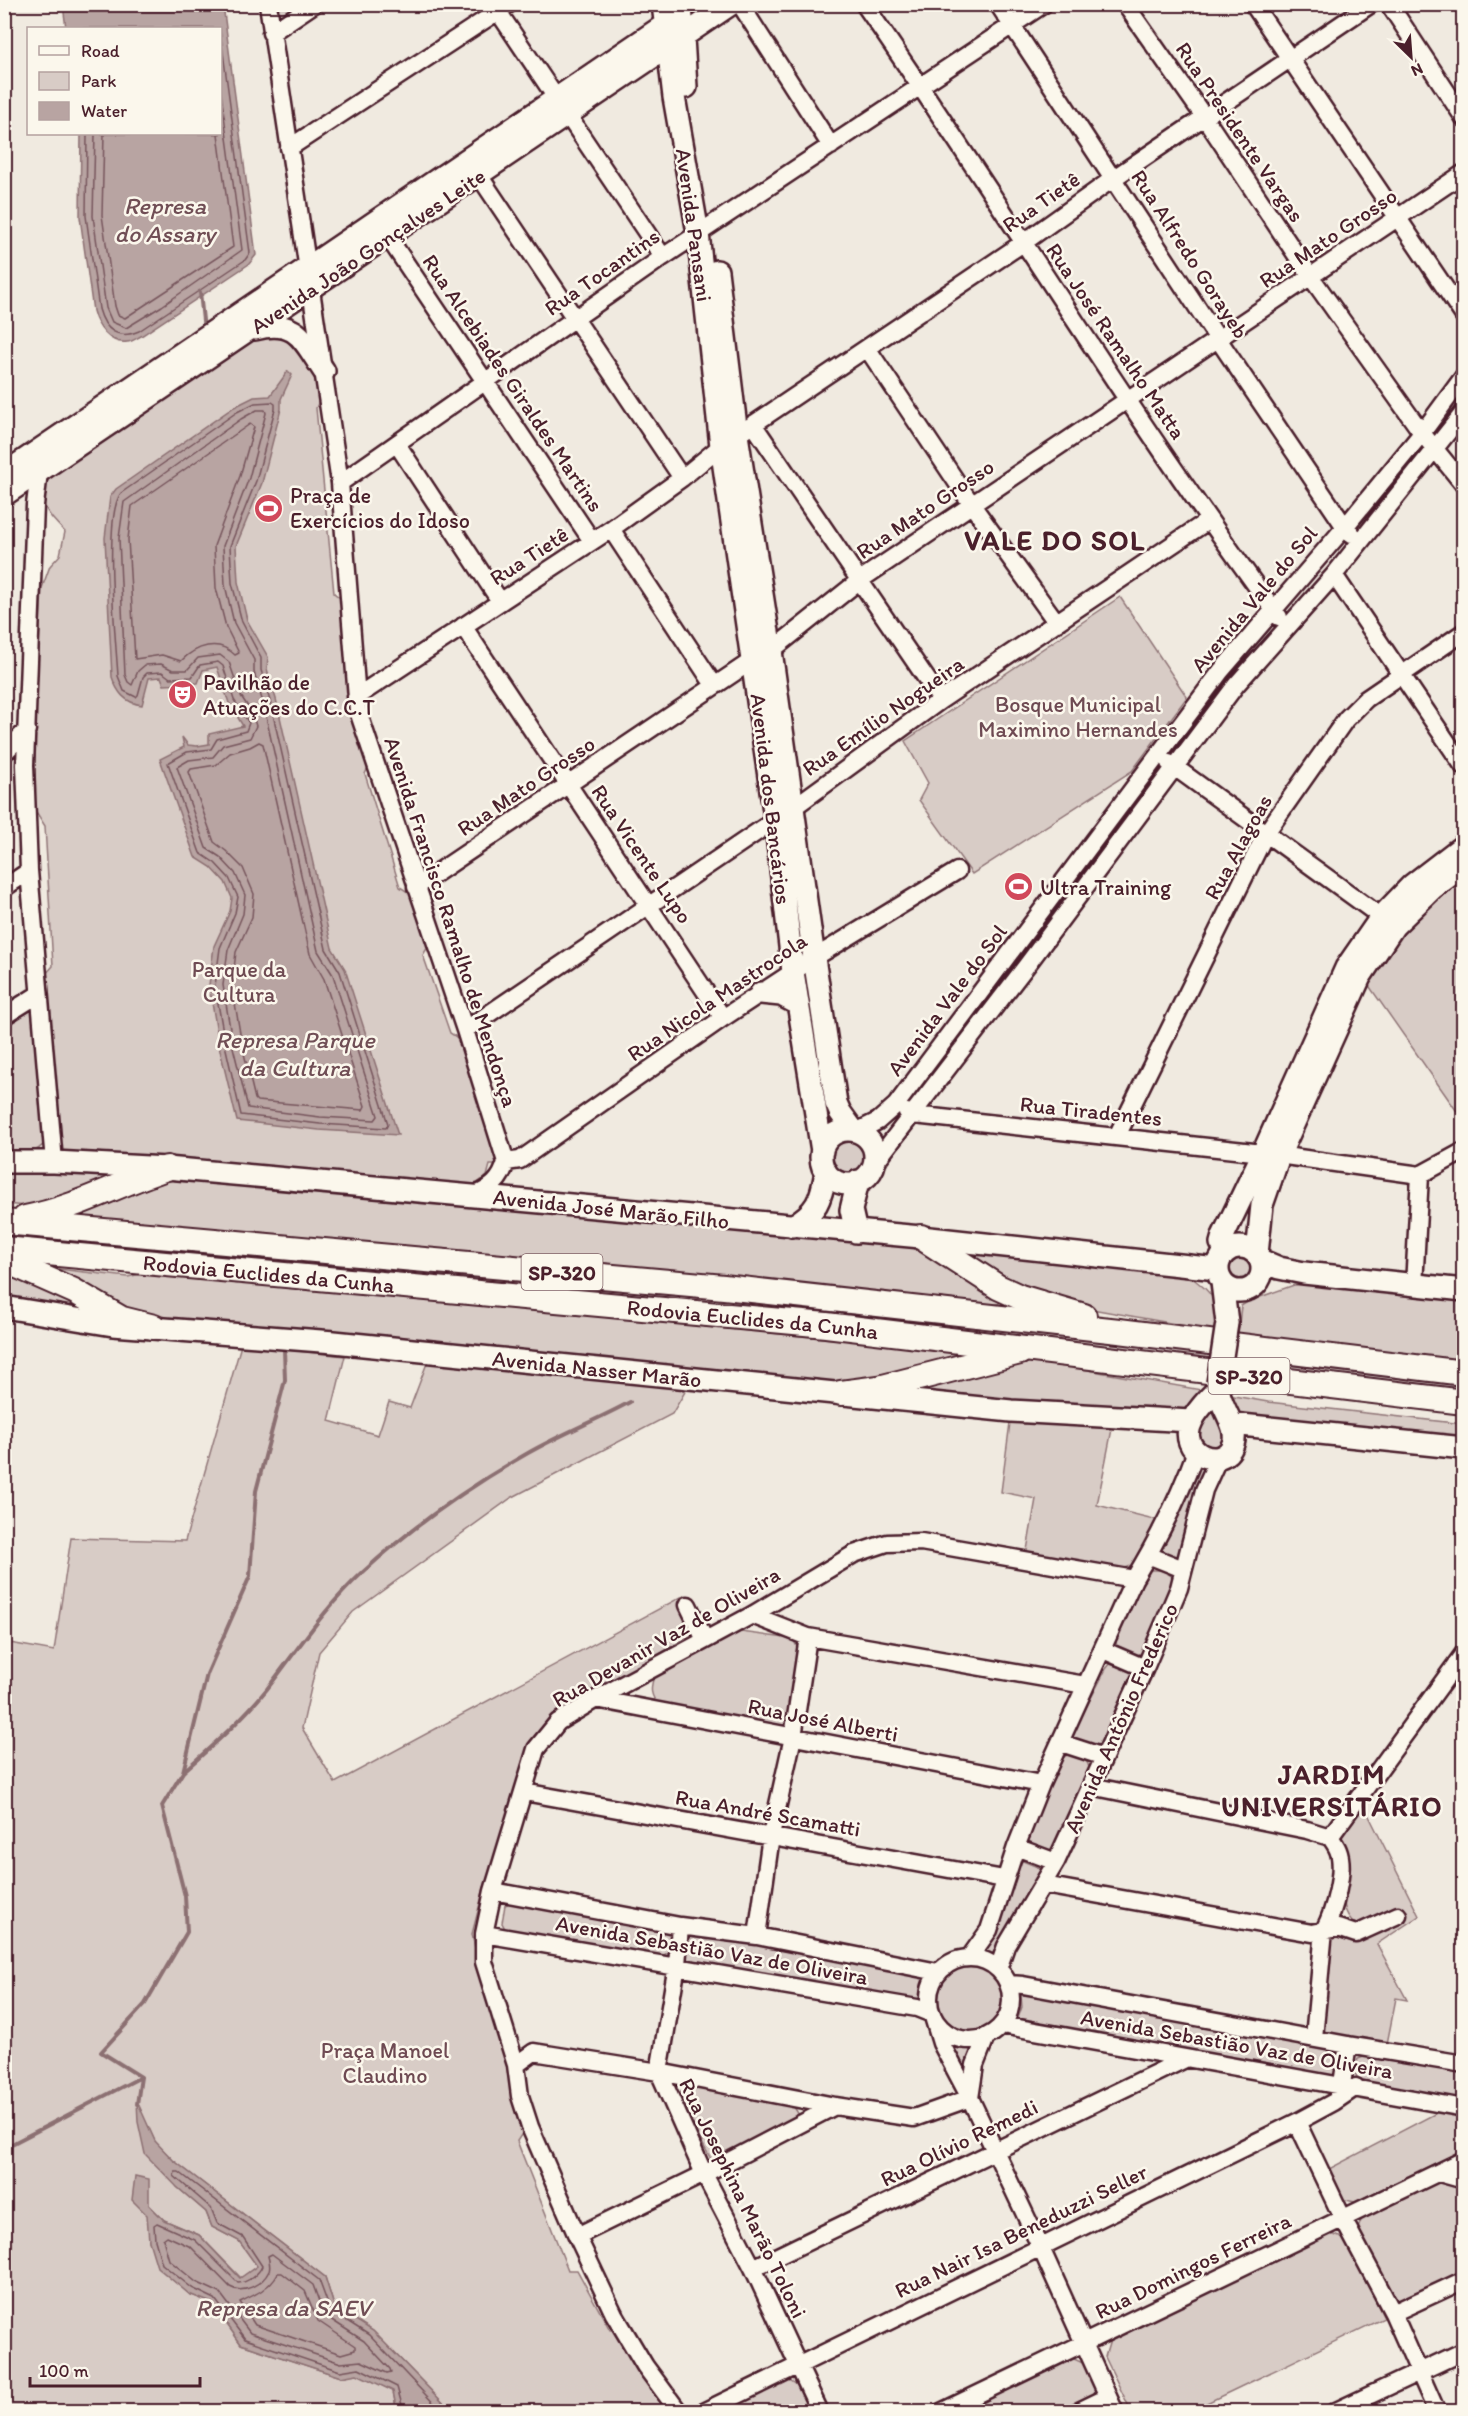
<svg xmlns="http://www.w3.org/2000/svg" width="1468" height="2416" viewBox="0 0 1468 2416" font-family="Itim,sans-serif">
	<rect width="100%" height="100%" fill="#f0eae0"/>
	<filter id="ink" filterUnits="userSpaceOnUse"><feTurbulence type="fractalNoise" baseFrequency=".0167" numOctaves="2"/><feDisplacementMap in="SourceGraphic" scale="12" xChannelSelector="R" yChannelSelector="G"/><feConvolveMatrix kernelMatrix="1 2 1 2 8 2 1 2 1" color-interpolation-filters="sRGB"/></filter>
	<g filter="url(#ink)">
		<path fill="#d8ccc6" stroke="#917678" stroke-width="1.5" d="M275,5H303L286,16L280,15Z
			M283,330L317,367L319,401L316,408L334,593L340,598L343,607L370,763L365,774L400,887L411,894L429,945L423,955L450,1033L461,1040L499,1165H490L487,1176L477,1183L462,1187L62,1152L54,1123L44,976L53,966L45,826L35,810V723L42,588L50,566L60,555L65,532C42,508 41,507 46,474L249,338Z
			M1120,597L1187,697L1132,771L972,874L919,800L928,783L905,741Z
			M1463,869V1120L1365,980L1398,929Z
			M27,1010L34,1011L45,1142C36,1156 20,1152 5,1152V1026Z
			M825 1157a23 23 0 1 1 46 0a23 23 0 1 1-46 0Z
			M5,1170L139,1175L26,1206L5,1204Z
			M176,1178L932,1249L1003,1299L998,1304H987L445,1255L85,1218L78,1212L154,1180Z
			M4,1226L1212,1349L1209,1365L5,1245Z
			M1240,1249L1248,1251L1261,1272L1256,1283L1239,1290L1228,1285L1223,1259L1233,1250Z
			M951,1251L1191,1277C1214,1295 1220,1301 1215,1331L1047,1301Z
			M5,1266L82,1304L83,1311L5,1300Z
			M58,1269L128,1277L144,1273L979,1353L866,1387L135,1320L53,1272Z
			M1294,1285H1360L1463,1297V1363L1395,1356L1238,1333L1241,1306L1249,1301Z
			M241,1345L345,1356L329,1421L378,1435L389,1402L410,1408L427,1363L689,1385L672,1414L511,1498L353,1612L319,1652L302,1728L335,1783L681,1597C679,1614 692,1622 688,1637L554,1717L516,1790L484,1888L472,1934L478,1963L525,2129L517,2141L568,2270H577L610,2330L618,2329L671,2411H451L373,2331L334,2306L325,2277L173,2160L155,2142L137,2104L177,2187L206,2212L212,2227L239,2241L257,2266L241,2278L199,2235L164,2220L149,2205V2241L189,2294L212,2303L241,2344L341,2377L357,2373L393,2391L396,2407L365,2412L5,2411L4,1642L54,1651L71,1538L185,1541Z
			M1234,1353L1463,1379V1397L1232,1368Z
			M1025,1359L1207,1391L1198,1408L1173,1414L913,1393L919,1383Z
			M1228,1395L1268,1402L1463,1424V1444L1231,1415Z
			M1217,1396L1224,1424L1225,1446L1202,1452L1195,1424Z
			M1011,1415L1113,1424L1097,1505L1158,1520L1137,1563L1115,1572L1026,1556L1036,1499L1001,1492Z
			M1200,1466L1205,1467L1207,1470L1178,1559L1160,1555L1158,1546L1195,1468Z
			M1148,1570H1163L1174,1578L1147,1650L1136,1656L1118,1648L1115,1640Z
			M741,1632L793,1639L799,1651L788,1723L776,1728L659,1706C650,1695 650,1689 654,1676L732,1634Z
			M1110,1664L1132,1671L1134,1679L1103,1748L1096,1751L1074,1740L1072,1735L1106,1669Z
			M1070,1753L1087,1762L1092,1775L1055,1851L1048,1854L1030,1848L1026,1838L1060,1760Z
			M1362,1802L1419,1916L1377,1944L1407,2000L1396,1998L1387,2044L1328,2035L1321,2026L1327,1937L1366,1924H1355C1336,1906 1348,1894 1348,1871C1348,1859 1342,1845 1339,1833Z
			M1023,1861L1040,1868L1042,1876L997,1954L990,1955L986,1951L987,1947L1015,1865Z
			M515,1901L667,1929L673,1937L671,1950L661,1957L507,1932L502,1923L505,1905Z
			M697,1933L920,1973L924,1980L921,2000L915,2003L689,1962L686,1957L688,1937Z
			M936 1998a35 35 0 1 1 70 0a35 35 0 1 1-70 0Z
			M1029,1993L1332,2048L1339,2056L1335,2075L1327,2078L1022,2022L1018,2018L1022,2007L1021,1996Z
			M955,2044L964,2048L973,2047L976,2051L967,2076L949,2048Z
			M1369,2055L1463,2070V2103L1360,2084L1354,2071L1358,2059Z
			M692,2085L791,2102L799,2115L795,2121L719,2159H711L680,2103L679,2094L684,2089Z
			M1442,2110L1463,2116V2150L1355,2202L1341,2199L1327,2170Z
			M1434,2180L1463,2188V2275L1400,2305L1391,2302L1357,2231L1362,2218Z
			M1331,2234L1345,2239L1384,2318L1190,2411H1131L1105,2357L1110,2340Z
			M1072,2358L1085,2364L1096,2389L1088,2403L1068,2411L962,2412Z
			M788,2379L800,2387L812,2412H720Z"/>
		<path fill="#b8a4a2" stroke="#8c6f72" stroke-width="1.5" d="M63,5H223L256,255L249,264L141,336C137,338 132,342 127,342C109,344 97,326 93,311L80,217L81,134H220V28H66Z
			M288,371L292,375L281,399V409L262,483L236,546L238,582L247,620L268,657L267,669L276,699L332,948L345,969L398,1135L319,1130L237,1121L220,1050L209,985L214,946L230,911L232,898L225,882L211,867L195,857L160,759L184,747L182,737L188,745L197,746L209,744V734L243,726L229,703L217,667L203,670L198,683L164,685L161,677L149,678L142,705C125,703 117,692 112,677L105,538L110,497L116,489L234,407L254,397L270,396Z
			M137,2101L155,2141L173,2160L325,2277L334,2306L373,2331L451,2411H365L396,2407L393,2391L357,2374L341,2377L241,2344L212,2303L189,2294L157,2267L149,2241L147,2215L132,2200L135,2176L149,2179V2205L164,2220L199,2235L240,2278L257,2266L239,2241L212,2227L206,2212L177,2187L145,2154L138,2122Z"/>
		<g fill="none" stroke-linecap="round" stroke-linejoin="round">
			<path stroke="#76545b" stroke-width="1.5" d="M87,134L86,216L99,309C105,331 118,340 139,331L245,260L250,253L220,30
				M95,134L93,216L106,308L112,322L126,328L162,306L242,250L220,85
				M104,134L102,215L115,306L118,315L125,318L233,247L218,134
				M272,402L275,404V409L256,481L230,546L232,583L242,622L261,658V670L270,701L326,949L340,972L388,1124L386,1128L320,1124L241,1115L226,1049L215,986L220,948L235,913L238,897L229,878L215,863L200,853L168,763L187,752L211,749L217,739L246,731L249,723L234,700L223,666L218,662L200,665L192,677L170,678L162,672L147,673L143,677L138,695L136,697L124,691L118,676C116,642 103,515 121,493L237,412L255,403Z
				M257,410H265L266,413L249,478L223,546L225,585L234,623L254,660V672L263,703L318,951L333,975L378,1116L375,1120L320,1117L248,1108L233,1047L223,985L228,950L243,914L245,895L235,873L220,857L206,848L177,767L189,760L213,757L223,745L250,738L256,726L252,713L241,696L229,662L220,655L198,658L187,670H173L161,664L145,665L138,671L132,685L128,682L125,675L119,538L124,502L241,419Z
				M250,424L254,427L240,476L214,546L216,588L226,627L239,653L235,655C218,638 196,646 181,661L162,655L135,659L128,539L132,506Z
				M259,742L263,744L310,954L324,979L365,1106L363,1110L257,1101L255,1099L242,1045L232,985L236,952L252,917L254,894L243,868L226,851L214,842L189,772L191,769L216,765L230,753L250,747Z
				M167,2236L191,2247L230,2287C243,2295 263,2284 269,2271C271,2266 269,2261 268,2256L272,2254L313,2285L324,2315L364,2341L390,2369L391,2372L387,2373L361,2361L341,2363L250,2333L220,2293L196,2282L169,2260L163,2239Z
				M278,2273H282L305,2291L318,2321L355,2346V2350L341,2354L255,2325L240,2302C255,2295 270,2288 278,2273Z
				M399,2412L402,2405L397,2387L359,2368L340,2371L245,2339L215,2299L192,2288L162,2264L155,2240L154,2225L157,2223L195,2240L238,2283C247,2283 259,2274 262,2266L243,2237L217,2223L211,2208L174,2176L175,2172H179L319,2280L330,2310L369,2335L442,2412"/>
			<path stroke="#8c6f72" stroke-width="4" d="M200,292L204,330
				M183,1772C212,1746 243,1719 267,1689C298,1649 325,1607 362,1573C412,1527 470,1486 528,1453C561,1434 597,1420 630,1402
				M137,2104L141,2077L101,2052L145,2004L187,1932L185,1896L162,1806L183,1772L207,1674L250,1576L256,1491L285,1380L284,1349
				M4,2148L141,2077"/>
			<defs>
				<path id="minor" d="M268,4L340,483L358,711L465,1030L506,1162C501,1181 491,1188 474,1196
					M493,4L663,257
					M740,4L831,146
					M864,4C1005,207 1132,418 1279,617
					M998,4L1218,339L1345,527L1352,534
					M1125,4L1205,118L1311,277L1422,433L1464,485
					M1253,4L1464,316
					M1389,4L1464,118
					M271,33L314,4
					M289,148L509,4
					M472,165L682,478
					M382,228L592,541
					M867,348L972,505L1057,623
					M753,424L941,700
					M397,444L500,601
					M39,472L35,505L25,765L29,871L54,1162
					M340,483L663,257L1044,4
					M611,529L714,685
					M1334,575L1464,767
					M463,626L723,1018
					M356,697L611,529L682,478L721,446L1023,243L1114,178L1371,4
					M4,753L27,730
					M1169,763L1391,924
					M416,887L753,660L771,651L860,580L1464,173
					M4,888L29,871
					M4,1016L39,994
					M465,1030L794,807L941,700L1209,520
					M907,1112L914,1115L1263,1153L1420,1175L1464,1151
					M858,1131L878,1121L896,1105L1221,671L1345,527L1422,433L1464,376
					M1117,1136L1266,833L1346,719L1366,699L1464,632
					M506,1162L520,1160L723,1018L814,958L957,871
					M874,1164L1027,965L1236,685L1334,575L1464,412
					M1414,1286L1420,1175
					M1148,1555L1183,1569
					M688,1605L705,1640
					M752,1615L808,1637L1085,1685
					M1103,1650L1145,1668
					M596,1699L1041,1784
					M1061,1743L1104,1757
					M1091,1786L1307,1830L1330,1837
					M524,1792L1004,1879
					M1330,1837L1464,1653
					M1016,1847L1056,1862
					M1044,1885L1312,1933L1338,1928L1356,1934L1398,1915
					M493,1891L680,1926L757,1936L938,1972
					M680,1926L677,1965L659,2072L704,2174L753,2268L820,2412
					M484,1934L917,2008L932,2014
					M757,1936L771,1836L793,1737L808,1637
					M929 1999a41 41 0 1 1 82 0a41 41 0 1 1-82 0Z
					M969,1958L989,1930L1016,1847L1041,1784L1134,1579C1158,1539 1180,1496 1196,1451
					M998,1969L1006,1946L1056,1862L1145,1668L1179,1588L1204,1490L1219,1457
					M1009,1984L1023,1985L1348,2045L1464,2064
					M934,2020L941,2043L970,2098L1040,2246L1115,2412
					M1002,2025C1156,2054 1310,2079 1464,2108
					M1314,2038L1324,1930C1334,1912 1346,1869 1338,1850C1336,1845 1333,1841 1330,1837
					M516,2065L534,2052L659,2072L835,2106L914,2118L970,2098
					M1338,2093L1342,2084L1348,2045
					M970,2098L975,2065L986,2037
					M1297,2122L1343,2219L1393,2313L1437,2412
					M1439,2173L1464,2180
					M577,2236L704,2174L835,2106
					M753,2268L1185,2059
					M1393,2313L1464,2280
					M679,2412L645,2366L614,2314L577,2236L530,2127L520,2096L516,2065L484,1962V1934L493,1891L536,1749L558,1722L596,1699L752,1615L854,1554L887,1543L921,1542L1134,1579
					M703,2412L1297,2122L1334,2102L1356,2087
					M941,2412L1464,2160
					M1077,2412L1108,2397
					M1334,2412L1464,2351"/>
				<path id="major" d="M663,4L674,97L698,233L721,446L775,818L793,972L822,1151
					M681,4L686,87
					M717,271L737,435L771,651L814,958L836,1103L840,1112L853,1130
					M255,329C297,318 303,340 324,371
					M4,474L675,18
					M4,495L731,4
					M761,993L781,995L798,1004
					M821 1157a27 27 0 1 1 54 0a27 27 0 1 1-54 0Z
					M4,1162H54L167,1168L921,1237L1217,1269
					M792,1226C817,1212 821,1200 826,1172
					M856,1232L851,1210L858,1181
					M1218 1269a22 22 0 1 1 44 0a22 22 0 1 1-44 0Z
					M1226,1252L1221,1243L1223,1236L1263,1153L1346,968L1382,916L1412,885L1464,845
					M1257,1254L1262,1205L1279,1156L1360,977L1394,926L1433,888L1464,865
					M1260,1260L1279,1268L1304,1273L1464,1290
					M1222,1282L1227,1323
					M4,1307L113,1325L334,1342L1011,1411L1191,1421
					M1218,1388C1210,1398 1197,1409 1192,1421C1175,1453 1223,1473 1233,1444C1240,1425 1216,1404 1218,1383
					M1232,1424L1464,1448"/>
				<g id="highway">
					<path d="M25,1218C75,1209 119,1183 167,1168"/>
					<path d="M4,1222L724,1287L1119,1331L1464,1373"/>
					<path d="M921,1237L998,1287L1020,1297L1084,1316"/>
					<path id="s1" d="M4,1249L826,1325L1464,1402"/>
					<path d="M4,1260L74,1291L122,1319L154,1327"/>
					<path d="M841,1393L879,1388L1020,1352"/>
				</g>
			</defs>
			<use href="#minor" stroke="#4a1f2b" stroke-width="21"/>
			<use href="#major" stroke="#4a1f2b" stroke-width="26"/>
			<use href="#highway" stroke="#4a1f2b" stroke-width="28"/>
			<use href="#minor" stroke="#fbf7ec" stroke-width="16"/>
			<use href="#major" stroke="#fbf7ec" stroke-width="21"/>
			<use href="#highway" stroke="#fbf7ec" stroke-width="24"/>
			<defs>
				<path id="major-bridge" d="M1218,1383L1227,1323"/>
			</defs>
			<use href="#major-bridge" stroke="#4a1f2b" stroke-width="26" stroke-linecap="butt"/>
			<use href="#major-bridge" stroke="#fbf7ec" stroke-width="21"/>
		</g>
	</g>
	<defs>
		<symbol id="stadium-disc" viewBox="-11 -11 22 22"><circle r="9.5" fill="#d1495b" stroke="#fbf7ec"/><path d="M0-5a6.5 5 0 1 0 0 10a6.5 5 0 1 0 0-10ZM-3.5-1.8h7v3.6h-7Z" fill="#fff"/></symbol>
		<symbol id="theatre-disc" viewBox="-11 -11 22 22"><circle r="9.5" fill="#d1495b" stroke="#fbf7ec"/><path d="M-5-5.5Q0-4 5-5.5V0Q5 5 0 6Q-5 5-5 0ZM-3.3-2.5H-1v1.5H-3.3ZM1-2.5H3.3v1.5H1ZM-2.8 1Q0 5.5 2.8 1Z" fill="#fff"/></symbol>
	</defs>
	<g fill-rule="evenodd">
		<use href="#stadium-disc" x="252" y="492" width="33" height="33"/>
		<use href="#theatre-disc" x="166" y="678" width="33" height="33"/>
		<use href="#stadium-disc" x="1002" y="870" width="33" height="33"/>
	</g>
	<g text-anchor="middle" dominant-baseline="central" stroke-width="5" stroke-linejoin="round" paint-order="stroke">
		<g fill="#fbf7ec" stroke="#7f6065" stroke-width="1.5">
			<rect x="521.5" y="1254" width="81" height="36" rx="4.5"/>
			<rect x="1208.5" y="1358" width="81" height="36" rx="4.5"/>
		</g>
		<g font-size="21" font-weight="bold" fill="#4a1f2b">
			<text x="562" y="1272">SP-320</text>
			<text x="1249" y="1376">SP-320</text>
		</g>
		<g font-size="22" fill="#4a1f2b" stroke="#fbf7ec">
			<text transform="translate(1240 132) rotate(56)">Rua Presidente Vargas</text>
			<text transform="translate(1041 202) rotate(-35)">Rua Tietê</text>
			<text transform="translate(694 225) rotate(82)">Avenida Pansani</text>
			<text transform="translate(1328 238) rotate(-34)">Rua Mato Grosso</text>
			<text transform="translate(368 251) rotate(-34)">Avenida João Gonçalves Leite</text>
			<text transform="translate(1190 254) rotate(57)">Rua Alfredo Gorayeb</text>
			<text transform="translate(602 272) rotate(-35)">Rua Tocantins</text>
			<text transform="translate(1116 341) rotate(56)">Rua José Ramalho Matta</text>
			<text transform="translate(513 383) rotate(56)">Rua Alcebiades Giraldes Martins</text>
			<text transform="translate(925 509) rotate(-34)">Rua Mato Grosso</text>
			<text transform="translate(529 556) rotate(-33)">Rua Tietê</text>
			<text transform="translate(1254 599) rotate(-50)">Avenida Vale do Sol</text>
			<text transform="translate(883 716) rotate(-35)">Rua Emílio Nogueira</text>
			<text transform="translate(526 786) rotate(-34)">Rua Mato Grosso</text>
			<text transform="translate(771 799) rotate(83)">Avenida dos Bancários</text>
			<text transform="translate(1238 847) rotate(-61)">Rua Alagoas</text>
			<text transform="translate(642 854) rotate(56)">Rua Vicente Lupo</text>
			<text transform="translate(451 922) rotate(72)">Avenida Francisco Ramalho de Mendonça</text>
			<text transform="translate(717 997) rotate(-34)">Rua Nicola Mastrocola</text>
			<text transform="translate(947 1000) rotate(-53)">Avenida Vale do Sol</text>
			<text transform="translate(1091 1111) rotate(6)">Rua Tiradentes</text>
			<text transform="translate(611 1209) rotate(6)">Avenida José Marão Filho</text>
			<text stroke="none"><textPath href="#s1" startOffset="266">Rodovia Euclides da Cunha</textPath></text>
			<text stroke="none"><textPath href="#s1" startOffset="752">Rodovia Euclides da Cunha</textPath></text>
			<text transform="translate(597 1369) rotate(6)">Avenida Nasser Marão</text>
			<text transform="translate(666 1637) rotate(-30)">Rua Devanir Vaz de Oliveira</text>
			<text transform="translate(1121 1718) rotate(-66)">Avenida Antônio Frederico</text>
			<text transform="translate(823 1720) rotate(11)">Rua José Alberti</text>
			<text transform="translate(768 1813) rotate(10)">Rua André Scamatti</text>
			<text transform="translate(712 1950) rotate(10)">Avenida Sebastião Vaz de Oliveira</text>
			<text transform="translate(1237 2044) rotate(10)">Avenida Sebastião Vaz de Oliveira</text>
			<text transform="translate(959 2143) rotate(-26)">Rua Olívio Remedi</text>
			<text transform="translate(743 2198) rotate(64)">Rua Josephina Marão Toloni</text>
			<text transform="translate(1021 2231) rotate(-26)">Rua Nair Isa Beneduzzi Seller</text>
			<text transform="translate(1193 2266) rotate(-26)">Rua Domingos Ferreira</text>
		</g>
		<g font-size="22" fill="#4a1f2b" stroke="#fbf7ec" text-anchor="start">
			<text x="290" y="495">Praça de<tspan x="290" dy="25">Exercícios do Idoso</tspan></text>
			<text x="203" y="682">Pavilhão de<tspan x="203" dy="25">Atuações do C.C.T</tspan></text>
			<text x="1040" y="887">Ultra Training</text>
		</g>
		<g font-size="22" fill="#6e4a52" stroke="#fbf7ec">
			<text x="1078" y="704">Bosque Municipal<tspan x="1078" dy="25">Maximino Hernandes</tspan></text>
			<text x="239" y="969">Parque da<tspan x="239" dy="25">Cultura</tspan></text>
			<text x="385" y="2050">Praça Manoel<tspan x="385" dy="25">Claudino</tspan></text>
		</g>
		<g font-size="24" font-style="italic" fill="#704e55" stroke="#fbf7ec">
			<text x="165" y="205">Represa<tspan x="165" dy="28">do Assary</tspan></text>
			<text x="295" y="1039">Represa Parque<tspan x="295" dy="28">da Cultura</tspan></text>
			<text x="283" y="2307">Represa da SAEV</text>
		</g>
		<g font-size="28" font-weight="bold" letter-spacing="1.5" fill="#4a1f2b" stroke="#fbf7ec">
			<text x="1055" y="540">VALE DO SOL</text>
			<text x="1332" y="1774">JARDIM<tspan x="1332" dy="32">UNIVERSITÁRIO</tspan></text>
		</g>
	</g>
	<rect width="1468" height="2416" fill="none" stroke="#fbf7ec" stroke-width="24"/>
	<rect x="12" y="12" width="1444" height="2392" fill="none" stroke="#4a1f2b" stroke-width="2" filter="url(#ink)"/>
	<rect x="27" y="27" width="195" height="108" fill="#fbf7ec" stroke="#b4a19f" stroke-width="1.5"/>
	<rect x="39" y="46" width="30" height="9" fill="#fbf7ec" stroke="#b4a19f" stroke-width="1.5"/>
	<text x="81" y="57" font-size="18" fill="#4a1f2b">Road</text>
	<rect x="39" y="72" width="30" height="18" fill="#d8ccc6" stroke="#b4a19f" stroke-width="1.5"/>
	<text x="81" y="87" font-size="18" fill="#4a1f2b">Park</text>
	<rect x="39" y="102" width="30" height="18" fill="#b8a4a2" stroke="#b4a19f" stroke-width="1.5"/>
	<text x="81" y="117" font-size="18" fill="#4a1f2b">Water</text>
	<g transform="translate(1411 57) rotate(155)" stroke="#fbf7ec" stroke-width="4.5" paint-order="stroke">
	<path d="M0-4.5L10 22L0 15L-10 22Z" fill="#4a1f2b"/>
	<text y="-9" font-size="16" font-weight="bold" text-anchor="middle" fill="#4a1f2b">N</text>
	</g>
	<path d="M30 2377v9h170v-9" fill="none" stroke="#4a1f2b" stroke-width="3"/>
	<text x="39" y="2377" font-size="18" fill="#4a1f2b" stroke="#fbf7ec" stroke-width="4.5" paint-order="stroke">100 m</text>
</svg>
